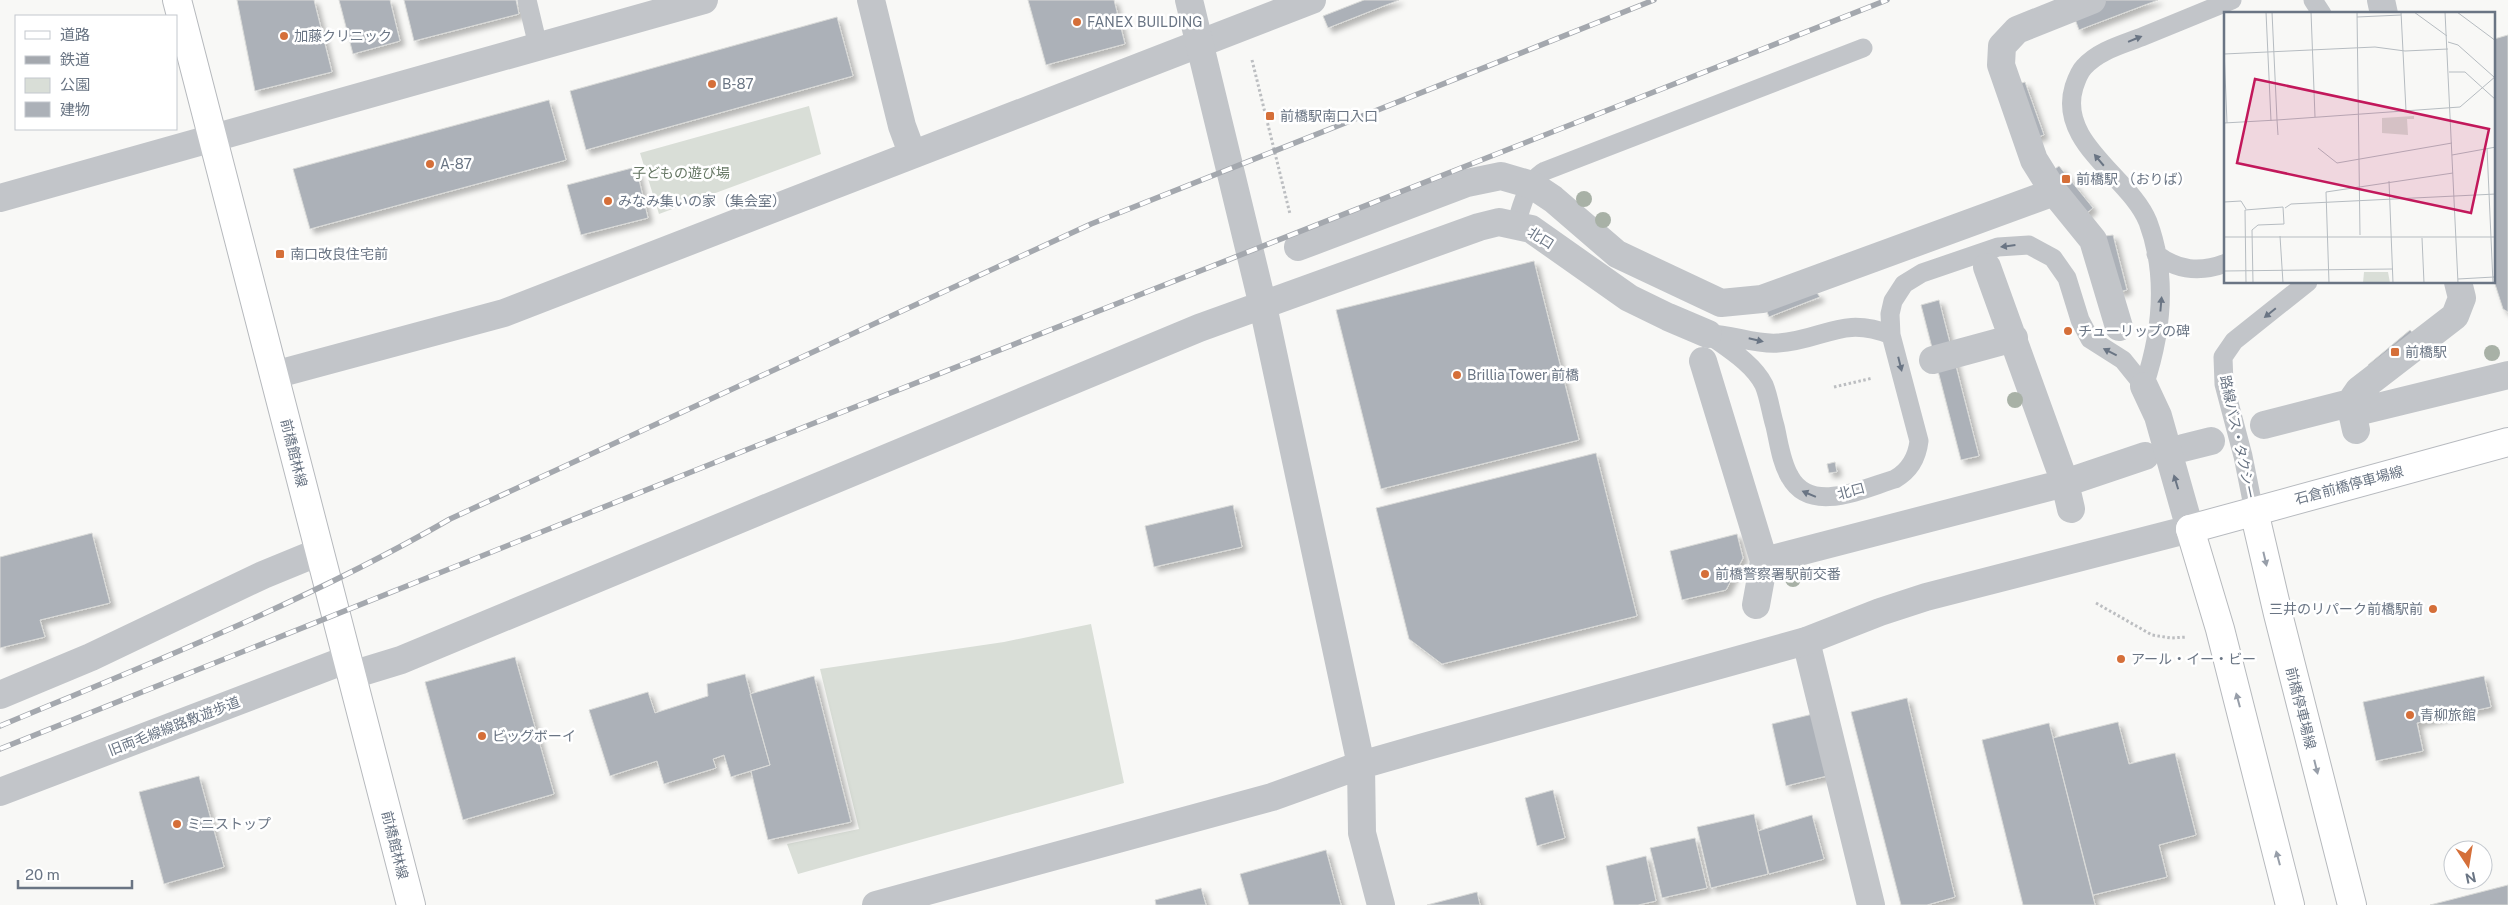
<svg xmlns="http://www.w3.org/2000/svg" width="2508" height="905" viewBox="0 0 2508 905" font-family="'Public Sans','Noto Sans JP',sans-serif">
	<defs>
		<filter id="shadow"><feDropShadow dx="4.5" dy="4.5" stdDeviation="2.5" flood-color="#0004"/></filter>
	</defs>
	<rect width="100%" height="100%" fill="#f8f8f6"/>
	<path fill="#d9ded7" d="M809,106L821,154L659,214L640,153Z
		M1091,624L1124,783L798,874L787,844L859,829L820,669L1004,642Z"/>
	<path fill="#acb1b8" stroke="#d9dad8" filter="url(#shadow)" d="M237,0H314L332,72L255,91Z
		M339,0H390L400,41L353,54Z
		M404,0H516L519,14L414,41Z
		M1028,0H1114L1125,44L1046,65Z
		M1364,0H1399L1328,28L1323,16Z
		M2068,0H2158L2079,30Z
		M837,17L853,76L586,150L570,91Z
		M2508,35V312L2503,309L2494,281V39Z
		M2025,82L2044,135L2031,139L2012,86Z
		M549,100L566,160L310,229L293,169Z
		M2059,166L2093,208L2082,217L2048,174Z
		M636,167L648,218L581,235L567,185Z
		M2113,235L2127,290L2118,292L2105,236Z
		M1534,261L1579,440L1381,489L1336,310Z
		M1817,293L1820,297L1769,317L1764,304Z
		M1939,300L1979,456L1961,460L1921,305Z
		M2410,330L2418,339L2370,368L2368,365Z
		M1596,453L1637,616L1442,664L1409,639L1376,508Z
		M1835,462L1837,472L1829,473L1827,464Z
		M1233,505L1242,547L1154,567L1145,526Z
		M92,533L110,603L40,620L45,637L0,648V557Z
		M1737,534L1743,558L1726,590L1682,600L1670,551Z
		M515,657L554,794L463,820L425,682Z
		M745,674L770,765L731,777L724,755L713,759L716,768L664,784L657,761L610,776L589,710L648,692L655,713L708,696L707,684Z
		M814,676L851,822L768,840L751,771L770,765L750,694Z
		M2484,676L2491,707L2417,723L2423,751L2376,761L2363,702Z
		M1907,698L1955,897L1927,905H1901L1851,712Z
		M1813,714L1827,776L1786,786L1772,724Z
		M2118,722L2129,764L2175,753L2196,835L2159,845L2167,877L2093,895L2053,738Z
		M2049,723L2053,738L2095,905H2023L1982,740Z
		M199,776L224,867L164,884L139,792Z
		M1553,790L1565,838L1537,846L1525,798Z
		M1754,814L1768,874L1711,888L1697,827Z
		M1812,815L1824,859L1769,874L1758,831Z
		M1695,838L1707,888L1662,898L1650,848Z
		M1326,850L1341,905H1249L1240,874Z
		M1646,856L1656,901L1638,905H1614L1606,866Z
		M2508,885V905H2430Z
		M1201,888L1206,905H1156L1155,900Z
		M1477,892L1480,905H1427Z"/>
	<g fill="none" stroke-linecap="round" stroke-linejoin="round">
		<defs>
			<path id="secondary" d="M2190,529L2508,442"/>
			<path id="primary" d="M177,0L411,905
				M2254,511L2278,614L2352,905
				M2190,529L2220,629L2290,905"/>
		</defs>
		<use href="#secondary" stroke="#b7babf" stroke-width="30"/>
		<use href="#primary" stroke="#b6b9bd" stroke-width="30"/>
		<path stroke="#bcbec1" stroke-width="3" stroke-dasharray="2.5 2.5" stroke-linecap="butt" d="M1252,60L1290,214
			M1834,387L1873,378
			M2096,603L2152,635L2171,638L2187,637"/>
		<path stroke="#c2c5c9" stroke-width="19" d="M527,0L538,46
			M2313,0L2322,14
			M1516,225C1521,207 1528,180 1545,171L1863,48
			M2156,254C2178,271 2200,273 2226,263
			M1708,334C1727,348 1753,363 1764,385C1769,397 1771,413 1775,426C1779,443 1781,462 1790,477C1811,515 1864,488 1895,479C1909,471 1917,458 1919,441L1891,335L1890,314L1893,301L1904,284L1922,273L1998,247L2029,245L2053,258L2067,278L2080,320L2090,339L2123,360L2144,386
			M1709,334C1732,334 1755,345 1778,343C1824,340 1842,315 1891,335
			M2144,386C2162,332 2168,276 2148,222C2130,177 2057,143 2074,87C2076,81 2079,72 2084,67C2099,50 2124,44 2144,36C2174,24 2203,12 2232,0
			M2254,511L2243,456L2224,384L2223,357L2234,341L2308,282"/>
		<path stroke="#c2c5c9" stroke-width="28" d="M2092,0L2017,30L2002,46L2001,65L2034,160L2054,192L2093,240L2119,327
			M2381,0L2384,14
			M1298,247L1467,183L1501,176L1532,185L1553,199L1617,254L1721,303L1762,299L2054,192
			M1987,267L2065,483L2071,509
			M1933,360L2014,338
			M1703,361L1764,561
			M2353,413L2508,375
			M2264,425L2350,403
			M2356,430L2350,403L2359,390L2455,316L2462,298L2458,282
			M2183,448L2211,441
			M1756,605L1764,561L2065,483L2145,456
			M0,792L348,659"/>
		<path stroke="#c2c5c9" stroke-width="28" d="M871,0L902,126L912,153
			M274,375L504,313L1312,0
			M1806,641L1871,905
			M0,695L91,657L263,575L319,552"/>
		<path stroke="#c2c5c9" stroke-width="28" d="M1189,0L1263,306L1361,765L1362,833L1381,905
			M0,198L704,0
			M352,675L401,660L1199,328L1479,227L1499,222L1531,229L1629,298L1668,317L1708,334
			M876,905L1272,797L1361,765L1424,747L1806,641L1880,612L1926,597L2190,529L2158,416L2144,386"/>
		<use href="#secondary" stroke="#fff" stroke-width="28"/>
		<use href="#primary" stroke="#fff" stroke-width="28"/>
		<defs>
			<path id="rail" d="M0,726C151,663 308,601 450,519L1091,224L1654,0
				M0,749L756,446L1887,0"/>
		</defs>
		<use href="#rail" stroke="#a4a8ae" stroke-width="5.5"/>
		<use href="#rail" stroke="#fff" stroke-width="4" stroke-dasharray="11" stroke-linecap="butt"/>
	</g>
	<g fill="#a8b1a6">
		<circle cx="1584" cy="199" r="8"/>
		<circle cx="1603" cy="220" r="8"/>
		<circle cx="2492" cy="353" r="8"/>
		<circle cx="2015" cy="400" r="8"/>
		<circle cx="1793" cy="579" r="8"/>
	</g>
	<defs><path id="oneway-solid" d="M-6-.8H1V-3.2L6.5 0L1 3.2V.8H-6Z" transform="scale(1.25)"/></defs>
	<g fill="#6a7584">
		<use href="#oneway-solid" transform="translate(2135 39) rotate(-22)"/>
		<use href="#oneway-solid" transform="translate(2099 160) rotate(-130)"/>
		<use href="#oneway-solid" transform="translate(2008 246) rotate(173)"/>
		<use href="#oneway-solid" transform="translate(2161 304) rotate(-85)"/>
		<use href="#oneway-solid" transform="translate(2270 313) rotate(141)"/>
		<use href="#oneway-solid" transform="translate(1756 340) rotate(13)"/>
		<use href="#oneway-solid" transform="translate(2110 352) rotate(-153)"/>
		<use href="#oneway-solid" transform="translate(1900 364) rotate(76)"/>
		<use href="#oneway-solid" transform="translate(2176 482) rotate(-107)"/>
		<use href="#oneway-solid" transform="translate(1809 494) rotate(-157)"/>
	</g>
	<g fill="#979ea9">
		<use href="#oneway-solid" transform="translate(2265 559) rotate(77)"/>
		<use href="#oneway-solid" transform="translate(2238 700) rotate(-105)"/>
		<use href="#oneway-solid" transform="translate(2316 767) rotate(76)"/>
		<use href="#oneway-solid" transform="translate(2278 858) rotate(-105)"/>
	</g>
	<g fill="#d56f39" stroke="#fff" stroke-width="2">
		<circle cx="1077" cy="22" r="5"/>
		<circle cx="284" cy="36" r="5"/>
		<circle cx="712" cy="84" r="5"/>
		<rect x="1265" y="111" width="10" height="10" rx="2.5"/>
		<circle cx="430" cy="164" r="5"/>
		<rect x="2061" y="174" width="10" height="10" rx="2.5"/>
		<circle cx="608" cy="201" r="5"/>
		<rect x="275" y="249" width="10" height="10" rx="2.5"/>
		<circle cx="2068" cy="331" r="5"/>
		<rect x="2390" y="347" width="10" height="10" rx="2.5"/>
		<circle cx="1457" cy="375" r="5"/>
		<circle cx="1705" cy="574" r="5"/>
		<circle cx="2433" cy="609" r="5"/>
		<circle cx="2121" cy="659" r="5"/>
		<circle cx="2410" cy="715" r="5"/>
		<circle cx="482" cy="736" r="5"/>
		<circle cx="177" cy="824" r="5"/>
	</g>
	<g text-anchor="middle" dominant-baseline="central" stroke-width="5" stroke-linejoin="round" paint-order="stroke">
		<g font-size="14" fill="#6a7584" stroke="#fff" text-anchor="start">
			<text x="1087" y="22">FANEX BUILDING</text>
			<text x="294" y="36">加藤クリニック</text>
			<text x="722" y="84">B-87</text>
			<text x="1280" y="116">前橋駅南口入口</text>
			<text x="440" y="164">A-87</text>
			<text x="2076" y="179">前橋駅 （おりば）</text>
			<text x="618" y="201">みなみ集いの家（集会室）</text>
			<text x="290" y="254">南口改良住宅前</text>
			<text x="2078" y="331">チューリップの碑</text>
			<text x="2405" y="352">前橋駅</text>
			<text x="1467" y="375">Brillia Tower 前橋</text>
			<text x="1715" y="574">前橋警察署駅前交番</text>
			<text x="2423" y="609" text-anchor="end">三井のリパーク前橋駅前</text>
			<text x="2131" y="659">アール・イー・ビー</text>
			<text x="2420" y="715">青柳旅館</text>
			<text x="492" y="736">ビッグボーイ</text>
			<text x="187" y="824">ミニストップ</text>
		</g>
		<g font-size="14" fill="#667764" stroke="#fff">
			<text x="681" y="173">子どもの遊び場</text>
		</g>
		<g font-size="14" fill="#6a7584" stroke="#fff">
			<text transform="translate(1541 238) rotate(32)">北口</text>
			<text transform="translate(2238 437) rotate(78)">路線バス・タクシー</text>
			<text transform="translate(294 453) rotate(76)">前橋館林線</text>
			<text transform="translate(2349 485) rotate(-15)">石倉前橋停車場線</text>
			<text transform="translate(1851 491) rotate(-15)">北口</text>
			<text transform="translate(2301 708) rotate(76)">前橋停車場線</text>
			<text transform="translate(174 726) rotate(-21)">旧両毛線線路敷遊歩道</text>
			<text transform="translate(395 845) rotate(76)">前橋館林線</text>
		</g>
	</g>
	<g transform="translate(2224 12)">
		<rect width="271" height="271" fill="#f8f8f6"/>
		<path d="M190,104V107H183L184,123L158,121V106ZM164,260L166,271H139L140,260Z" fill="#d9ded7"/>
		<path fill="none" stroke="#b6bcc1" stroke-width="1" d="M42,0L47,109M87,0L91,105M133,0L136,223M177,0L182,99M190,0L223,24M221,0L234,271M233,0L272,29M133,5L177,3M224,30L234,33L270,65M0,37L3,111M0,42L151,35L181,39L224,37M225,60H241L272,88M0,111L53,108L48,0M54,123L53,108L236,95L272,64M94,136L113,151L228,131M263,136L269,271M228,143L272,135M165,169L169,271M0,190L17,189L22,197M61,196L67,192L272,182M56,224L59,271M0,225H272M198,226L200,271M0,259L169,257M234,267L270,265M22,271L21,198L59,195L60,212L34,213L28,218L29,271M105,271L102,180L229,161"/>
		<path fill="#c2185b" fill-opacity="0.15" stroke="#c2185b" stroke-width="2.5" d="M31,67L265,117L247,201L13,151Z"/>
		<rect width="271" height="271" fill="none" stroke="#6a7584" stroke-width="2.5"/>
	</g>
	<rect x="15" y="15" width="162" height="115" fill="#ffffff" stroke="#c3c8ce"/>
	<rect x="25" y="31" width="25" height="8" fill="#ffffff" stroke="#c3c8ce"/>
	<text x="60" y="40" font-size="15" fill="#6a7584">道路</text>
	<rect x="25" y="56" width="25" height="8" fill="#a4a8ae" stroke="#c3c8ce"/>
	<text x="60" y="65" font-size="15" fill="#6a7584">鉄道</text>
	<rect x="25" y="78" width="25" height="15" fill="#d9ded7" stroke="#c3c8ce"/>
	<text x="60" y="90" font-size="15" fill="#6a7584">公園</text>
	<rect x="25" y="102" width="25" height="15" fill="#acb1b8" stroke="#c3c8ce"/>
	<text x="60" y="115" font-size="15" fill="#6a7584">建物</text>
	<g transform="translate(2468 865) rotate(168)"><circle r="24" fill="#ffffff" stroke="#c3c8ce"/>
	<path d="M0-4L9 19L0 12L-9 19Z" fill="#d56f39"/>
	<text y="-8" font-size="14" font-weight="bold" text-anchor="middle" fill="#6a7584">N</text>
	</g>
	<path d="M18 880v8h114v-8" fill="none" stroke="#6a7584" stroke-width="2.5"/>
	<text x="25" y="880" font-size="15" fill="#6a7584" stroke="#ffffff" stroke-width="4" paint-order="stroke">20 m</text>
</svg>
